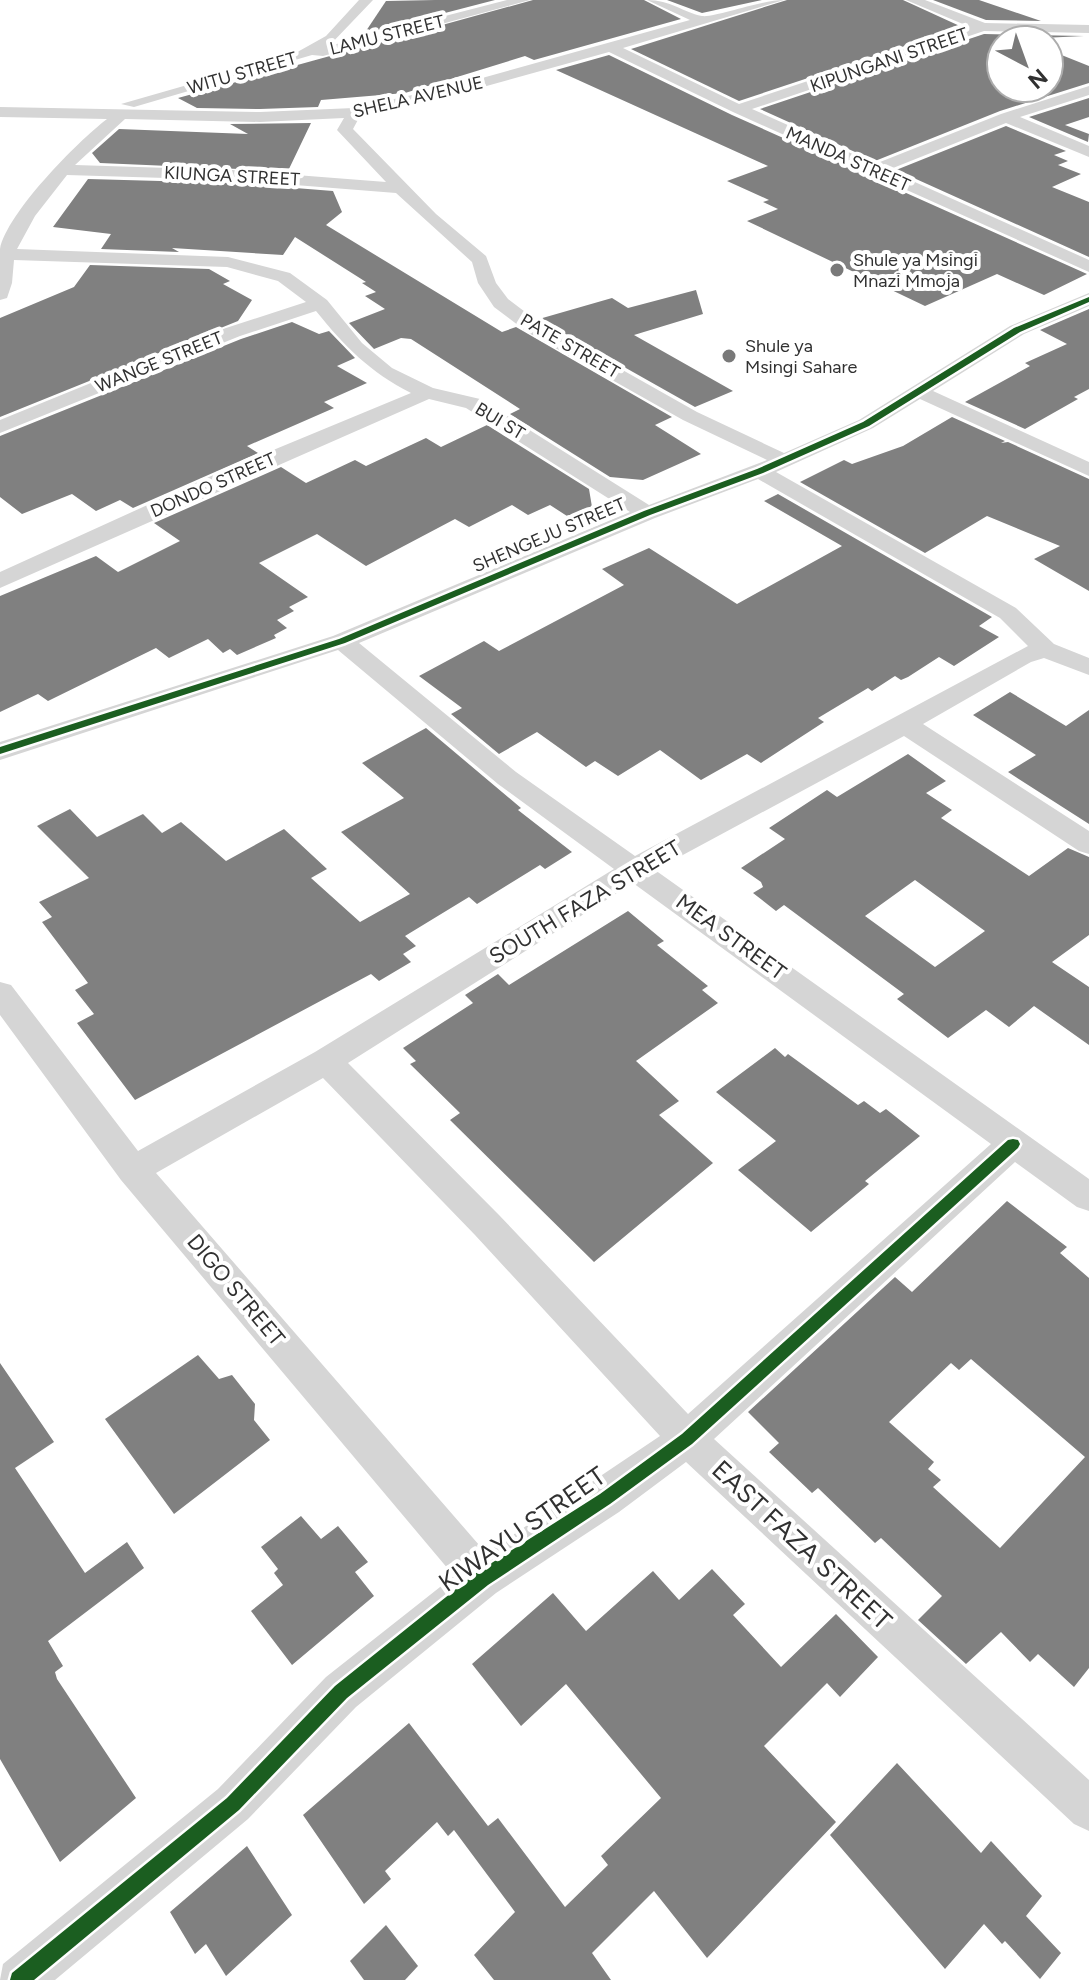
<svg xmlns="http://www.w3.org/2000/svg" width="1089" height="1980" viewBox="0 0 1089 1980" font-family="Figtree,sans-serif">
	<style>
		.building { fill: #808080; fill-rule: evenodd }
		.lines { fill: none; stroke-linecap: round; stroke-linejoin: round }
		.street { fill: #d5d5d5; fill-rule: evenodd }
		.cycleway-casing { stroke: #fff; stroke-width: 5 }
		.cycleway { fill: #1b5e20; fill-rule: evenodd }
		.poi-dot { fill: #797979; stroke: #fff; stroke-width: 3 }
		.labels { text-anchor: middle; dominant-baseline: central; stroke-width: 8; stroke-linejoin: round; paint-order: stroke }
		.far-street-label { font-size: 18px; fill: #313131; stroke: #fff }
		.far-poi-label { font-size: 18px; fill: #313131; stroke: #fff; text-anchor: start }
		.street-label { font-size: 22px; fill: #313131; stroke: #fff }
		.near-street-label { font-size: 26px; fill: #313131; stroke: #fff }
	</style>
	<rect width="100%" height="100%" fill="#fff"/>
	<g class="building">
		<path d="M435 0H495L364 34 386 1Z"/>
		<path d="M533 0H644L681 19 534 60 525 56 405 93 321 100 318 107 260 109 197 108 178 98Z"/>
		<path d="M667 0H762L702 13Z"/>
		<path d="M787 0H903L962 27 739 101 631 49Z"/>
		<path d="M933 0H979L1041 21 986 20Z"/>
		<path d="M984 34 1084 36 1001 40V88H1049V50L1089 66V83L1000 111 875 161 760 109Z"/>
		<path d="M609 55 732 115 1087 274 1044 295 997 274 925 306 747 221 778 209 763 202 769 200 727 181 768 166 556 70Z"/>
		<path d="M1089 98V117L1065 125 1089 134 1088 142 1029 117Z"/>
		<path d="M311 123 288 171 100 163 92 153 119 129 248 134 230 124Z"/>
		<path d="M1006 126 1066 151 1054 155 1068 161 1058 165 1081 174 1052 187 1089 202V257L896 170Z"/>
		<path d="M88 179 232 183 333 191 342 212 326 225 502 332 516 327 672 417 655 425 701 454 643 480 610 477 510 414 520 409 411 339 401 338 374 349 349 323 385 309 365 296 376 292 362 283 366 282 295 237 283 255 172 248 179 252 101 249 111 234 53 227Z"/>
		<path d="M90 265 209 269 230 281 223 284 252 300 238 321 0 417V318L74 287Z"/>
		<path d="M696 290 703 314 634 335 733 391 695 407 539 319 612 298 628 308Z"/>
		<path d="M1089 309V389L1074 397 1078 399 1025 429 965 402 1030 366 1025 363 1067 344 1040 330Z"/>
		<path d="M292 322 319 334 329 331 355 358 337 366 367 383 324 402 334 408 247 446 258 453 133 508 120 500 96 511 72 494 22 514 0 497V436L241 339Z"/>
		<path d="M952 417 1005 441 1001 443 1008 442 1089 479V591L1034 559 1060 546 987 516 925 553 800 482 844 460 852 464 903 446Z"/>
		<path d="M487 425 589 489 592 507 567 516 550 505 528 515 512 505 469 527 455 519 366 566 317 534 259 563 308 597 289 607 294 611 277 620 287 628 274 635 276 638 237 655 230 649 223 653 208 639 169 658 156 648 48 701 38 694 0 712V596L96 556 118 572 180 541 154 523 281 467 306 483 355 460 366 466 426 438 441 447Z"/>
		<path d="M778 494 992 617 979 626 999 637 954 666 939 657 908 677 901 680 895 676 872 691 868 688 818 718 824 722 761 763 747 754 701 780 660 750 618 776 595 761 586 767 537 732 499 754 451 714 462 708 419 676 484 641 499 651 624 585 602 569 649 548 737 604 842 546 764 501Z"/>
		<path d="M1010 692 1066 726 1089 710V824L1008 772 1036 755 973 715Z"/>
		<path d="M426 728 521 808 518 810 572 852 545 869 540 865 477 904 469 897 405 936 416 946 403 954 411 962 379 981 371 974 135 1100 77 1023 94 1014 75 990 88 983 42 922 52 917 39 902 89 878 37 826 70 809 97 837 143 814 162 833 181 822 226 861 284 829 327 869 311 878 360 922 410 894 341 832 404 798 362 763Z"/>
		<path d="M908 754 946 781 926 793 952 810 941 818 1029 876 1068 848 1089 857V935L1052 962 1089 987V1045L1034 1006 1009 1027 986 1010 948 1038 897 999 904 994 784 905 776 911 753 893 763 887 761 882 741 868 785 839 769 828 827 790 837 797ZM915 880 985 931 935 967 865 916Z"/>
		<path d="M628 911 664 941 657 945 708 986 702 990 718 1003 636 1061 679 1101 659 1115 713 1163 594 1262 450 1120 460 1113 410 1064 416 1061 403 1048 473 1003 465 995 498 974 509 985Z"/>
		<path d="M775 1048 785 1057 788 1054 858 1105 864 1101 880 1113 886 1109 920 1136 865 1181 869 1184 811 1232 738 1170 776 1141 716 1092Z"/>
		<path d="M1007 1201 1067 1247 1060 1253 1089 1278V1668L1074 1687 1038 1654 1030 1662 1001 1632 966 1664 918 1620 942 1596 881 1538 875 1543 818 1488 812 1493 769 1452 779 1443 748 1412 895 1277 912 1292ZM971 1359 1085 1457 1000 1548 933 1487 941 1480 928 1469 934 1462 889 1422 951 1363 959 1370Z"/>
		<path d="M198 1355 219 1379 232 1375 255 1404 254 1420 270 1440 174 1514 105 1419Z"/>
		<path d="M0 1363 54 1442 15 1468 85 1573 127 1542 144 1568 48 1641 63 1666 55 1672 57 1679 136 1798 60 1862 0 1759Z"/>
		<path d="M301 1516 321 1539 338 1526 368 1562 355 1572 374 1596 292 1665 251 1611 283 1585 274 1573 278 1569 261 1547Z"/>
		<path d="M712 1569 745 1604 733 1615 781 1667 836 1614 878 1657 840 1697 827 1683 764 1746 836 1822 707 1958 654 1891 592 1953 611 1980H494L474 1955 515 1912 454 1830 448 1836 437 1822 385 1871 391 1879 364 1904 303 1815 409 1723 488 1826 498 1818 565 1907 608 1865 601 1856 661 1798 566 1684 521 1726 472 1664 553 1593 586 1631 653 1571 679 1600Z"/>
		<path d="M897 1763 981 1853 991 1841 1042 1896 1026 1916 1061 1953 1040 1979 1005 1941 1002 1944 984 1924 945 1969 830 1835Z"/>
		<path d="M247 1846 292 1915 226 1976 206 1944 195 1954 170 1912Z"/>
		<path d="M386 1925 418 1966 405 1980H364L350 1961Z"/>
	</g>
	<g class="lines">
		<g class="street">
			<path d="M359 0H373L329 46 507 0H530L323 56 312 55 134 107 121 104 292 55 326 36Z"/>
			<path d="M647 0C671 0 682 12 702 16 715 18 760 0 784 0L623 48 739 104 970 27 906 0H925L985 23 1089 25V33L984 31 752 109 875 164 1001 114 1089 86V95L1020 117 1089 146V157L1006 123 888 170 1089 260V272L733 112 609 52 465 92 360 116 353 129 436 214 486 256 496 283 508 299 541 324 697 412 784 453 859 420 1010 326 1089 293V306L1024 334 933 391 1089 462V476L920 399 873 428 776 472 1016 608 1054 644 1089 658V675L1044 658 1031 662 923 724 1089 831V854L1079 851 904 736 655 870 1089 1179V1211L1077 1207 1015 1162 714 1439 1089 1780V1831L1074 1824 686 1462 619 1512 496 1593 356 1707 248 1819 55 1980H0L3 1964 218 1789 326 1677 454 1576 121 1180 0 1015V982L11 985 138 1151 315 1052 614 869 498 784 338 650 0 760V742L333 636 630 512 466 408 429 399 0 588V572L220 472 411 393C370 372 345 347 316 311L240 336 0 433V420L226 328 306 302 278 281 227 267 14 260 12 283 7 298 0 300C0 284 0 265 0 249 7 213 77 142 107 119L0 117V107L260 112 354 108 457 85 690 20ZM344 118 337 130 386 182 232 170 75 165 125 119 260 122ZM67 175 232 180 396 193 472 262 478 283 494 307 527 332 683 420 767 460 649 505 480 399 433 388 392 368 362 343 327 300 290 273 228 257 17 249 35 216ZM758 479 1000 618 1028 646 635 856 516 772 359 643 655 518ZM633 883 991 1144 688 1414 499 1215 348 1063ZM323 1078 475 1235 660 1436 486 1553 156 1173Z"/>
		</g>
		<g class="cycleway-casing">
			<g id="cycleway">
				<path d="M1089 297V302L1020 332 869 426 763 473 650 515 345 643 0 754V747L339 639 644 511 757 469 863 422 1014 328Z"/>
				<path d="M1013 1139 1018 1140 1020 1144 1018 1148 692 1444 610 1504 488 1585 347 1698 239 1810 34 1980H10L12 1973 227 1798 335 1686 476 1573 600 1494 682 1434 1008 1140Z"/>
			</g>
		</g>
		<use href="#cycleway" class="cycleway"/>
	</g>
	<g class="poi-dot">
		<circle cx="837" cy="270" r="8"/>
		<circle cx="729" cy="356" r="8"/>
	</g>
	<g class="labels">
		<g class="far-street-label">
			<text transform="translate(387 35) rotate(-14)">LAMU STREET</text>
			<text transform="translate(889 60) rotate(-19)">KIPUNGANI STREET</text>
			<text transform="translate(242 73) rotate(-16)">WITU STREET</text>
			<text transform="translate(418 97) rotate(-13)">SHELA AVENUE</text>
			<text transform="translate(848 159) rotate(24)">MANDA STREET</text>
			<text transform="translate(232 176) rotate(3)">KIUNGA STREET</text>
			<text transform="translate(570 346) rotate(30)">PATE STREET</text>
			<text transform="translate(159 362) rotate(-22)">WANGE STREET</text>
			<text transform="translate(500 421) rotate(31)">BUI ST</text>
			<text transform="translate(213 485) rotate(-24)">DONDO STREET</text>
			<text transform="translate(549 535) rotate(-23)">SHENGEJU STREET</text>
		</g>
		<g class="far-poi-label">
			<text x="853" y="260">Shule ya Msingi<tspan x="853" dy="21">Mnazi Mmoja</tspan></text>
			<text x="745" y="346">Shule ya<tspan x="745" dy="21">Msingi Sahare</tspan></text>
		</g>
		<g class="street-label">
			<text transform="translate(585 902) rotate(-31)">SOUTH FAZA STREET</text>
			<text transform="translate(731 937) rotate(36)">MEA STREET</text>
			<text transform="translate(236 1290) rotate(50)">DIGO STREET</text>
		</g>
		<g class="near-street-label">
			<text transform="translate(522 1529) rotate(-35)">KIWAYU STREET</text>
			<text transform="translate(802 1545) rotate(43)">EAST FAZA STREET</text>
		</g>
	</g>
	<g transform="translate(1025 64) rotate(139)"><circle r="38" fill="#ffffff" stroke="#adadad" stroke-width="2"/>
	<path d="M0-6L14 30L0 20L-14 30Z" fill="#797979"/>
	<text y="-12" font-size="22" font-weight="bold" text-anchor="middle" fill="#313131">N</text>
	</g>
</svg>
